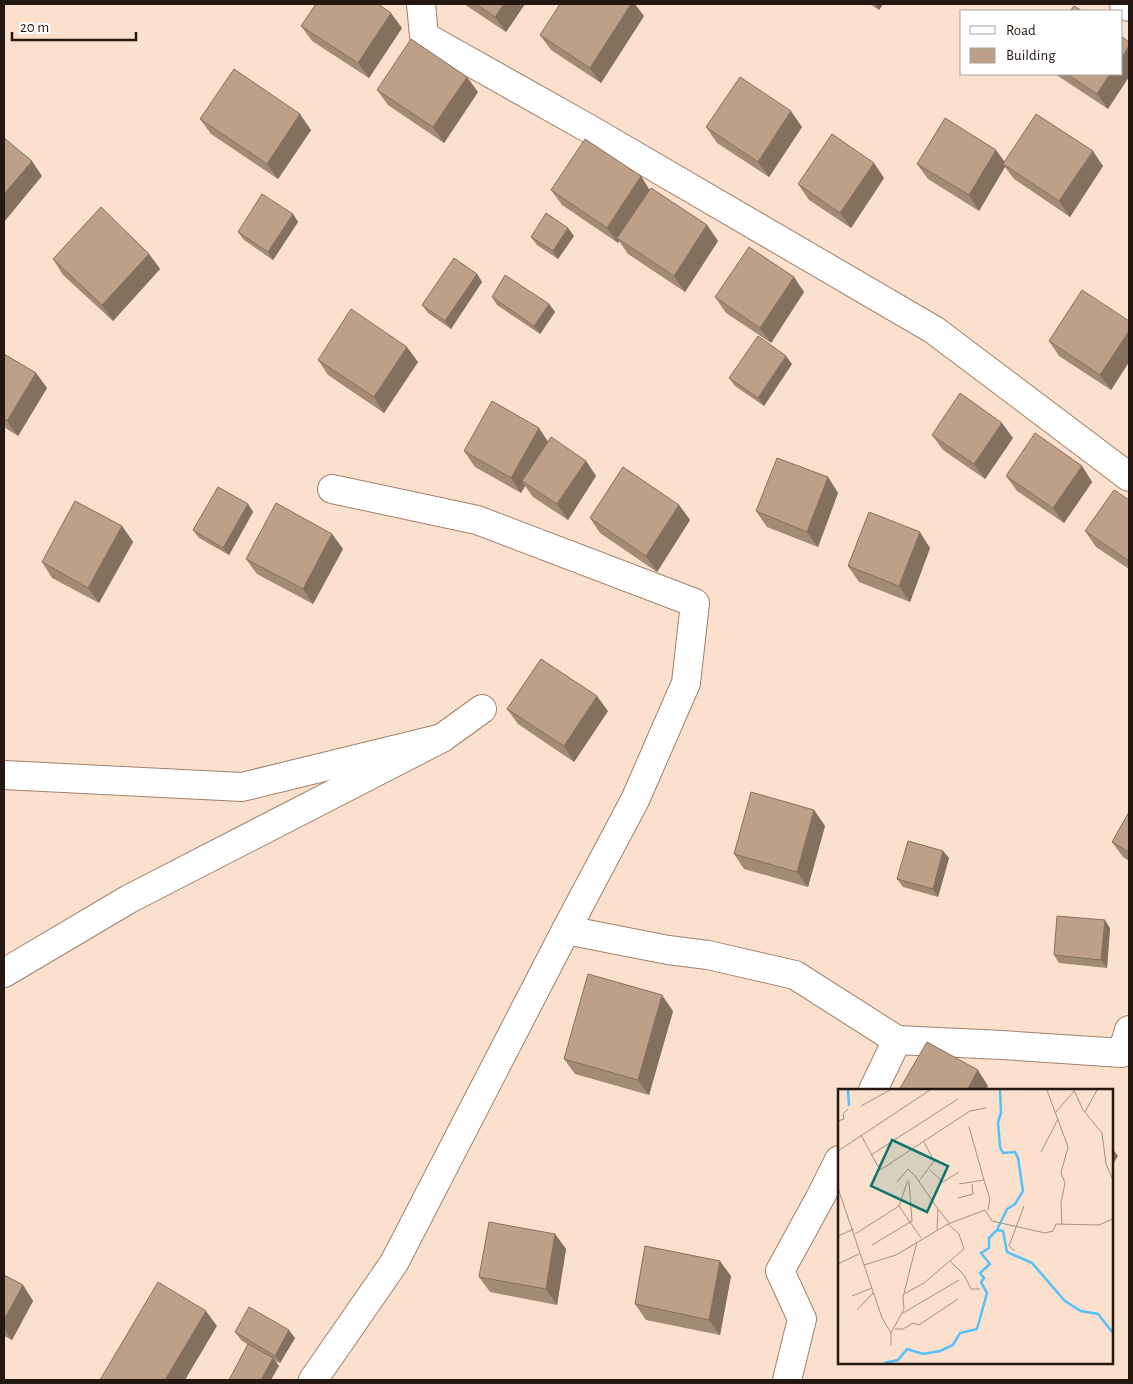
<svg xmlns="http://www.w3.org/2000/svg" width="1133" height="1384" viewBox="0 0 1133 1384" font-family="'Alegreya Sans',sans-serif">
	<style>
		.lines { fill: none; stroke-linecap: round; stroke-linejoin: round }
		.street-casing { stroke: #a0816c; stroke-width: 30 }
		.street { stroke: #fff; stroke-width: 28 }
		.wall { fill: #a38a74 }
		.shaded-wall { fill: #84705e }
		.building { fill: #bda087; stroke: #84705e }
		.inset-river { fill: none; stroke: #57c0fb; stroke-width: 2.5 }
		.inset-road { fill: none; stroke: #a59081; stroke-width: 1 }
		.view { fill: #0f766e; fill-opacity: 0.15; stroke: #0f766e; stroke-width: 2.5 }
		.inset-edge { fill: none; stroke: #241810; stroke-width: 2.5 }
	</style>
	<rect width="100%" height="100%" fill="#fbe0cd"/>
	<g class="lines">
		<g class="street-casing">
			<g id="street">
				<path d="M421 4 424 36 586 127 934 330 1129 477"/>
				<path d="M1124 4 1129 7"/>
				<path d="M4 775 242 787 442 738 482 709"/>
				<path d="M566 930 668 950 708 955 795 975 897 1040 1002 1045 1122 1053 1129 1030"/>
				<path d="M4 973 129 899 442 738"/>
				<path d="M873 1090 897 1040"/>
				<path d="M313 1380 394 1263 566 930 635 800 686 683 695 603 477 520 332 489"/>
				<path d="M787 1380 802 1319 780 1271 821 1196 839 1160"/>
			</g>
		</g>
		<use href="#street" class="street"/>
	</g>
	<g class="wall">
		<path d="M464 4H525L506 32Z"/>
		<path d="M870 4H883L879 10Z"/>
		<path d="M644 16 601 83 551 50 540 35Z"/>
		<path d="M301 26 402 28 369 78 312 41Z"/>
		<path d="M1055 74H1122L1108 109Z"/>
		<path d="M377 90 478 92 444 143 388 105Z"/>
		<path d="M200 119 311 130 278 179 211 134Z"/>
		<path d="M706 127H802L769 177 717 143Z"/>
		<path d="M1004 162 1103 166 1070 217 1014 179 1005 167 979 211 928 179 917 164Z"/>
		<path d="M884 178 851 228 809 200 798 184Z"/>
		<path d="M551 190H650L707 225 718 241 685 292 628 254 619 241 618 243 562 205Z"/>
		<path d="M293 214 298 222 273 260 244 240 238 232Z"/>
		<path d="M574 236 558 259 537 245 531 237Z"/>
		<path d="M149 254 160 269 113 321 63 275 53 259Z"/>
		<path d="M477 274 482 282 451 329 428 313 422 305Z"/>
		<path d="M804 292 771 343 726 313 715 297Z"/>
		<path d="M492 297 549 304 555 312 540 334 497 305Z"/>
		<path d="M1129 321V362L1111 390 1059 356 1049 341Z"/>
		<path d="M4 354 36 373 47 388 18 436 4 427Z"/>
		<path d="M318 360 418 362 384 413 328 375Z"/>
		<path d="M792 364 764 406 735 386 729 378Z"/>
		<path d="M932 435 1013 438 985 479 943 450Z"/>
		<path d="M548 442 586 461 596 476 568 520 533 497 525 486 521 493 475 467 464 451Z"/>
		<path d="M1082 466 1092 482 1064 523 1017 491 1006 476Z"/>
		<path d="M828 477 838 493 818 547 767 527 756 511Z"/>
		<path d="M1129 500V569L1096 547 1085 531Z"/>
		<path d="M248 504 253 512 229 555 199 538 193 530Z"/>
		<path d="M679 505 690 520 657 572 600 533 590 518Z"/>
		<path d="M122 526 133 542 99 603 52 578 42 562Z"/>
		<path d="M332 534 343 549 313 604 257 574 246 559Z"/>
		<path d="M930 548 910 602 859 582 848 566Z"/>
		<path d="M507 709 608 711 574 762 518 724Z"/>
		<path d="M814 810 825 826 808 887 744 869 734 854Z"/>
		<path d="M1129 812V861L1123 857 1112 842Z"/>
		<path d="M943 851 949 858 938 897 903 887 897 879Z"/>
		<path d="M1110 928 1107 968 1059 963 1054 955Z"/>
		<path d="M673 1011 649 1095 575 1074 564 1059Z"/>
		<path d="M555 1234 566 1249 557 1305 490 1292 479 1277Z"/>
		<path d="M4 1275 23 1285 33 1301 12 1340 4 1336Z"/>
		<path d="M731 1276 720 1335 646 1320 635 1304Z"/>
		<path d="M235 1332 295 1338 280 1363 276 1361 279 1366 241 1340Z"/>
	</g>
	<g class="shaded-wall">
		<path d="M504 4H525L506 32 495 17Z"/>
		<path d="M631 4H635L644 16 601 83 590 68Z"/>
		<path d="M875 4H883L879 10Z"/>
		<path d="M391 13 402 28 369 78 358 63Z"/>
		<path d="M1129 46V77L1108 109 1097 94 1110 74H1122V57Z"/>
		<path d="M467 77 478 92 444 143 433 127Z"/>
		<path d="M791 111 802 127 769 177 758 162Z"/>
		<path d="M300 114 311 130 278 179 267 164Z"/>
		<path d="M996 150 1007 165 1003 164 1005 167 979 211 969 195Z"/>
		<path d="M1093 151 1103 166 1070 217 1059 201Z"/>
		<path d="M32 161 42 176 4 222V194Z"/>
		<path d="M874 163 884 178 851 228 840 213Z"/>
		<path d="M641 176 651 192 617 238 619 241 618 243 607 228Z"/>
		<path d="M293 214 298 222 273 260 268 252Z"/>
		<path d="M707 225 718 241 685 292 674 276Z"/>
		<path d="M568 228 574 236 558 259 553 251Z"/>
		<path d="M149 254 160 269 113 321 102 305Z"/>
		<path d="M477 274 482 282 451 329 445 321Z"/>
		<path d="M794 277 804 292 771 343 760 328Z"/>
		<path d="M549 304 555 312 540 334 534 326Z"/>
		<path d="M1129 331V362L1111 390 1100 375Z"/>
		<path d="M407 347 418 362 384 413 374 397Z"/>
		<path d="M786 356 792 364 764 406 758 398Z"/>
		<path d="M36 373 47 388 18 436 7 421Z"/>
		<path d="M1002 423 1013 438 985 479 974 464Z"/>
		<path d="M539 428 549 443 522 481 525 486 521 493 511 478Z"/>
		<path d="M586 461 596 476 568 520 557 504Z"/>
		<path d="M1082 466 1092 482 1064 523 1053 508Z"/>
		<path d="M828 477 838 493 818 547 807 532Z"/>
		<path d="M248 504 253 512 229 555 223 548Z"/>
		<path d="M679 505 690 520 657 572 646 556Z"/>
		<path d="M122 526 133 542 99 603 88 588Z"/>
		<path d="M920 532 930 548 910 602 899 586Z"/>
		<path d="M332 534 343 549 313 604 303 589Z"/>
		<path d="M597 696 608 711 574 762 564 746Z"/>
		<path d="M814 810 825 826 808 887 797 872Z"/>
		<path d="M943 851 949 858 938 897 933 889Z"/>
		<path d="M1105 920 1110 928 1107 968 1101 960Z"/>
		<path d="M662 995 673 1011 649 1095 638 1080Z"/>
		<path d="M978 1070 988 1086 986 1090H967Z"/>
		<path d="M1112 1148 1118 1156 1112 1166Z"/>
		<path d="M555 1234 566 1249 557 1305 546 1289Z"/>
		<path d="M720 1261 731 1276 720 1335 709 1320Z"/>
		<path d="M23 1285 33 1301 12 1340 4 1329V1320Z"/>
		<path d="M206 1311 217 1326 185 1380H165Z"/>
		<path d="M289 1330 295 1338 280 1363 275 1356Z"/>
		<path d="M273 1358 279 1366 271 1380H261Z"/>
	</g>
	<g class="building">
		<path d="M316 4H378L391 13 358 63 301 26Z"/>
		<path d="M476 4H504L495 17Z"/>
		<path d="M560 4H631L590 68 540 35Z"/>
		<path d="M1074 6 1082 11H1070Z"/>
		<path d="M1122 37 1129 42V46L1122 57Z"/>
		<path d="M411 39 467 77 433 127 377 90Z"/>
		<path d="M234 69 300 114 267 164 200 119Z"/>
		<path d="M1067 74H1110L1097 94Z"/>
		<path d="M740 77 791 111 758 162 706 127Z"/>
		<path d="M1036 114 1093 151 1059 201 1003 164Z"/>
		<path d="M945 118 996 150 969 195 917 164Z"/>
		<path d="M832 134 874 163 840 213 798 184Z"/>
		<path d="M4 138 32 161 4 194Z"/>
		<path d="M585 139 641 176 607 228 551 190Z"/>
		<path d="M651 188 707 225 674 276 617 238Z"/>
		<path d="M262 194 293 214 268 252 238 232Z"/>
		<path d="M101 207 149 254 102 305 53 259Z"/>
		<path d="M546 213 568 228 553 251 531 237Z"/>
		<path d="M749 247 794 277 760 328 715 297Z"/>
		<path d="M454 258 477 274 445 321 422 305Z"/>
		<path d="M505 275 549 304 534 326 492 297Z"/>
		<path d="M1082 290 1129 321V331L1100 375 1049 341Z"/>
		<path d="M351 309 407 347 374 397 318 360Z"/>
		<path d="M758 336 786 356 758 398 729 378Z"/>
		<path d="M4 354 36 373 7 421 4 418Z"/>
		<path d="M960 393 1002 423 974 464 932 435Z"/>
		<path d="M492 401 539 428 511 478 464 451Z"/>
		<path d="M1035 433 1082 466 1053 508 1006 476Z"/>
		<path d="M551 437 586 461 557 504 522 481Z"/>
		<path d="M777 458 828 477 807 532 756 511Z"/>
		<path d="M623 467 679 505 646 556 590 518Z"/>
		<path d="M218 487 248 504 223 548 193 530Z"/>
		<path d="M1114 490 1129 500V561L1085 531Z"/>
		<path d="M75 501 122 526 88 588 42 562Z"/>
		<path d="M276 503 332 534 303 589 246 559Z"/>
		<path d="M869 512 920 532 899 586 848 566Z"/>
		<path d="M541 659 597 696 564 746 507 709Z"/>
		<path d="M751 792 814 810 797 872 734 854Z"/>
		<path d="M1129 812V852L1112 842Z"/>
		<path d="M908 841 943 851 933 889 897 879Z"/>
		<path d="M1057 916 1105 920 1101 960 1054 955Z"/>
		<path d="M588 974 662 995 638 1080 564 1059Z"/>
		<path d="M927 1042 978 1070 967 1090H899Z"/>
		<path d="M489 1222 555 1234 546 1289 479 1277Z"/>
		<path d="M645 1246 720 1261 709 1320 635 1304Z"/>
		<path d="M4 1275 23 1285 4 1320Z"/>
		<path d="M158 1282 206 1311 165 1380H100Z"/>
		<path d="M249 1307 289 1330 275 1356 235 1332Z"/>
		<path d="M248 1344 273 1358 261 1380H229Z"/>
	</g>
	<g transform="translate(838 1089)">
		<rect width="275" height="275" fill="#fbe0cd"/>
		<path class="inset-river" d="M10 1 11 17M162 1 163 24 160 33 162 58 165 64 177 63 180 69 185 102 177 115 169 120 159 141 165 142 169 163 194 174 227 212 243 222 260 225 275 244M46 274 60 271 69 260 85 265 102 262 115 256 122 244 139 240 149 204 143 193 146 189 142 184 152 175 143 164 151 159V149L159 141"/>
		<path class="inset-road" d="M209 1 230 58 223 84 227 94 223 114 224 136M236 1 245 21 264 44 268 75 275 91M23 17 52 1M218 23 237 1M247 23 259 1M0 32 6 30 5 25 10 20M23 46 42 81 132 22 148 19M0 62 92 1M203 63 220 30M33 66 120 10M92 81 105 93 121 83M146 91 152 110 150 121M81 92 96 72 86 53M59 93 70 80 77 87 100 120 99 141M121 95 146 91 131 38M0 99 44 229 53 244M120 109 135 105 134 95M61 117 83 149M100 120 111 134M110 135 147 121 154 132 207 144 215 142 218 135 261 136 275 130M17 145 61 117 70 91M0 147 16 140M34 156 74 132 71 93M177 162 171 157 186 117M112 172 126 186 133 200H142M0 175 21 165M26 176 58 166 110 135 121 145 126 160 86 194 66 205M14 207 34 199M19 221 35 204M65 224 121 191M57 240H65L75 234 81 236 120 210M53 256V244L66 220 65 208 79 153"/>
		<path class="view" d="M54 51 110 77 89 123 33 97Z"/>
		<rect width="275" height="275" class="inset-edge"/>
	</g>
	<rect width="1133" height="1384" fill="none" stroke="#241810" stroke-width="10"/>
	<rect x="960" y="10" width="162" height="65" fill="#ffffff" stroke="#a7a39f"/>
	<rect x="970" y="26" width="25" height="8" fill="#ffffff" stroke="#a7a39f"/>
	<text x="1006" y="35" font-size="15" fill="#241810">Road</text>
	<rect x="970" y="48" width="25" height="15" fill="#bda087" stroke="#a7a39f"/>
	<text x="1006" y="60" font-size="15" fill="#241810">Building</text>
	<path d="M12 32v8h124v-8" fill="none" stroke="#241810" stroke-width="2.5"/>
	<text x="20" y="32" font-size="15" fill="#241810" stroke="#ffffff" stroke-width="4" paint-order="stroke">20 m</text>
</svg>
